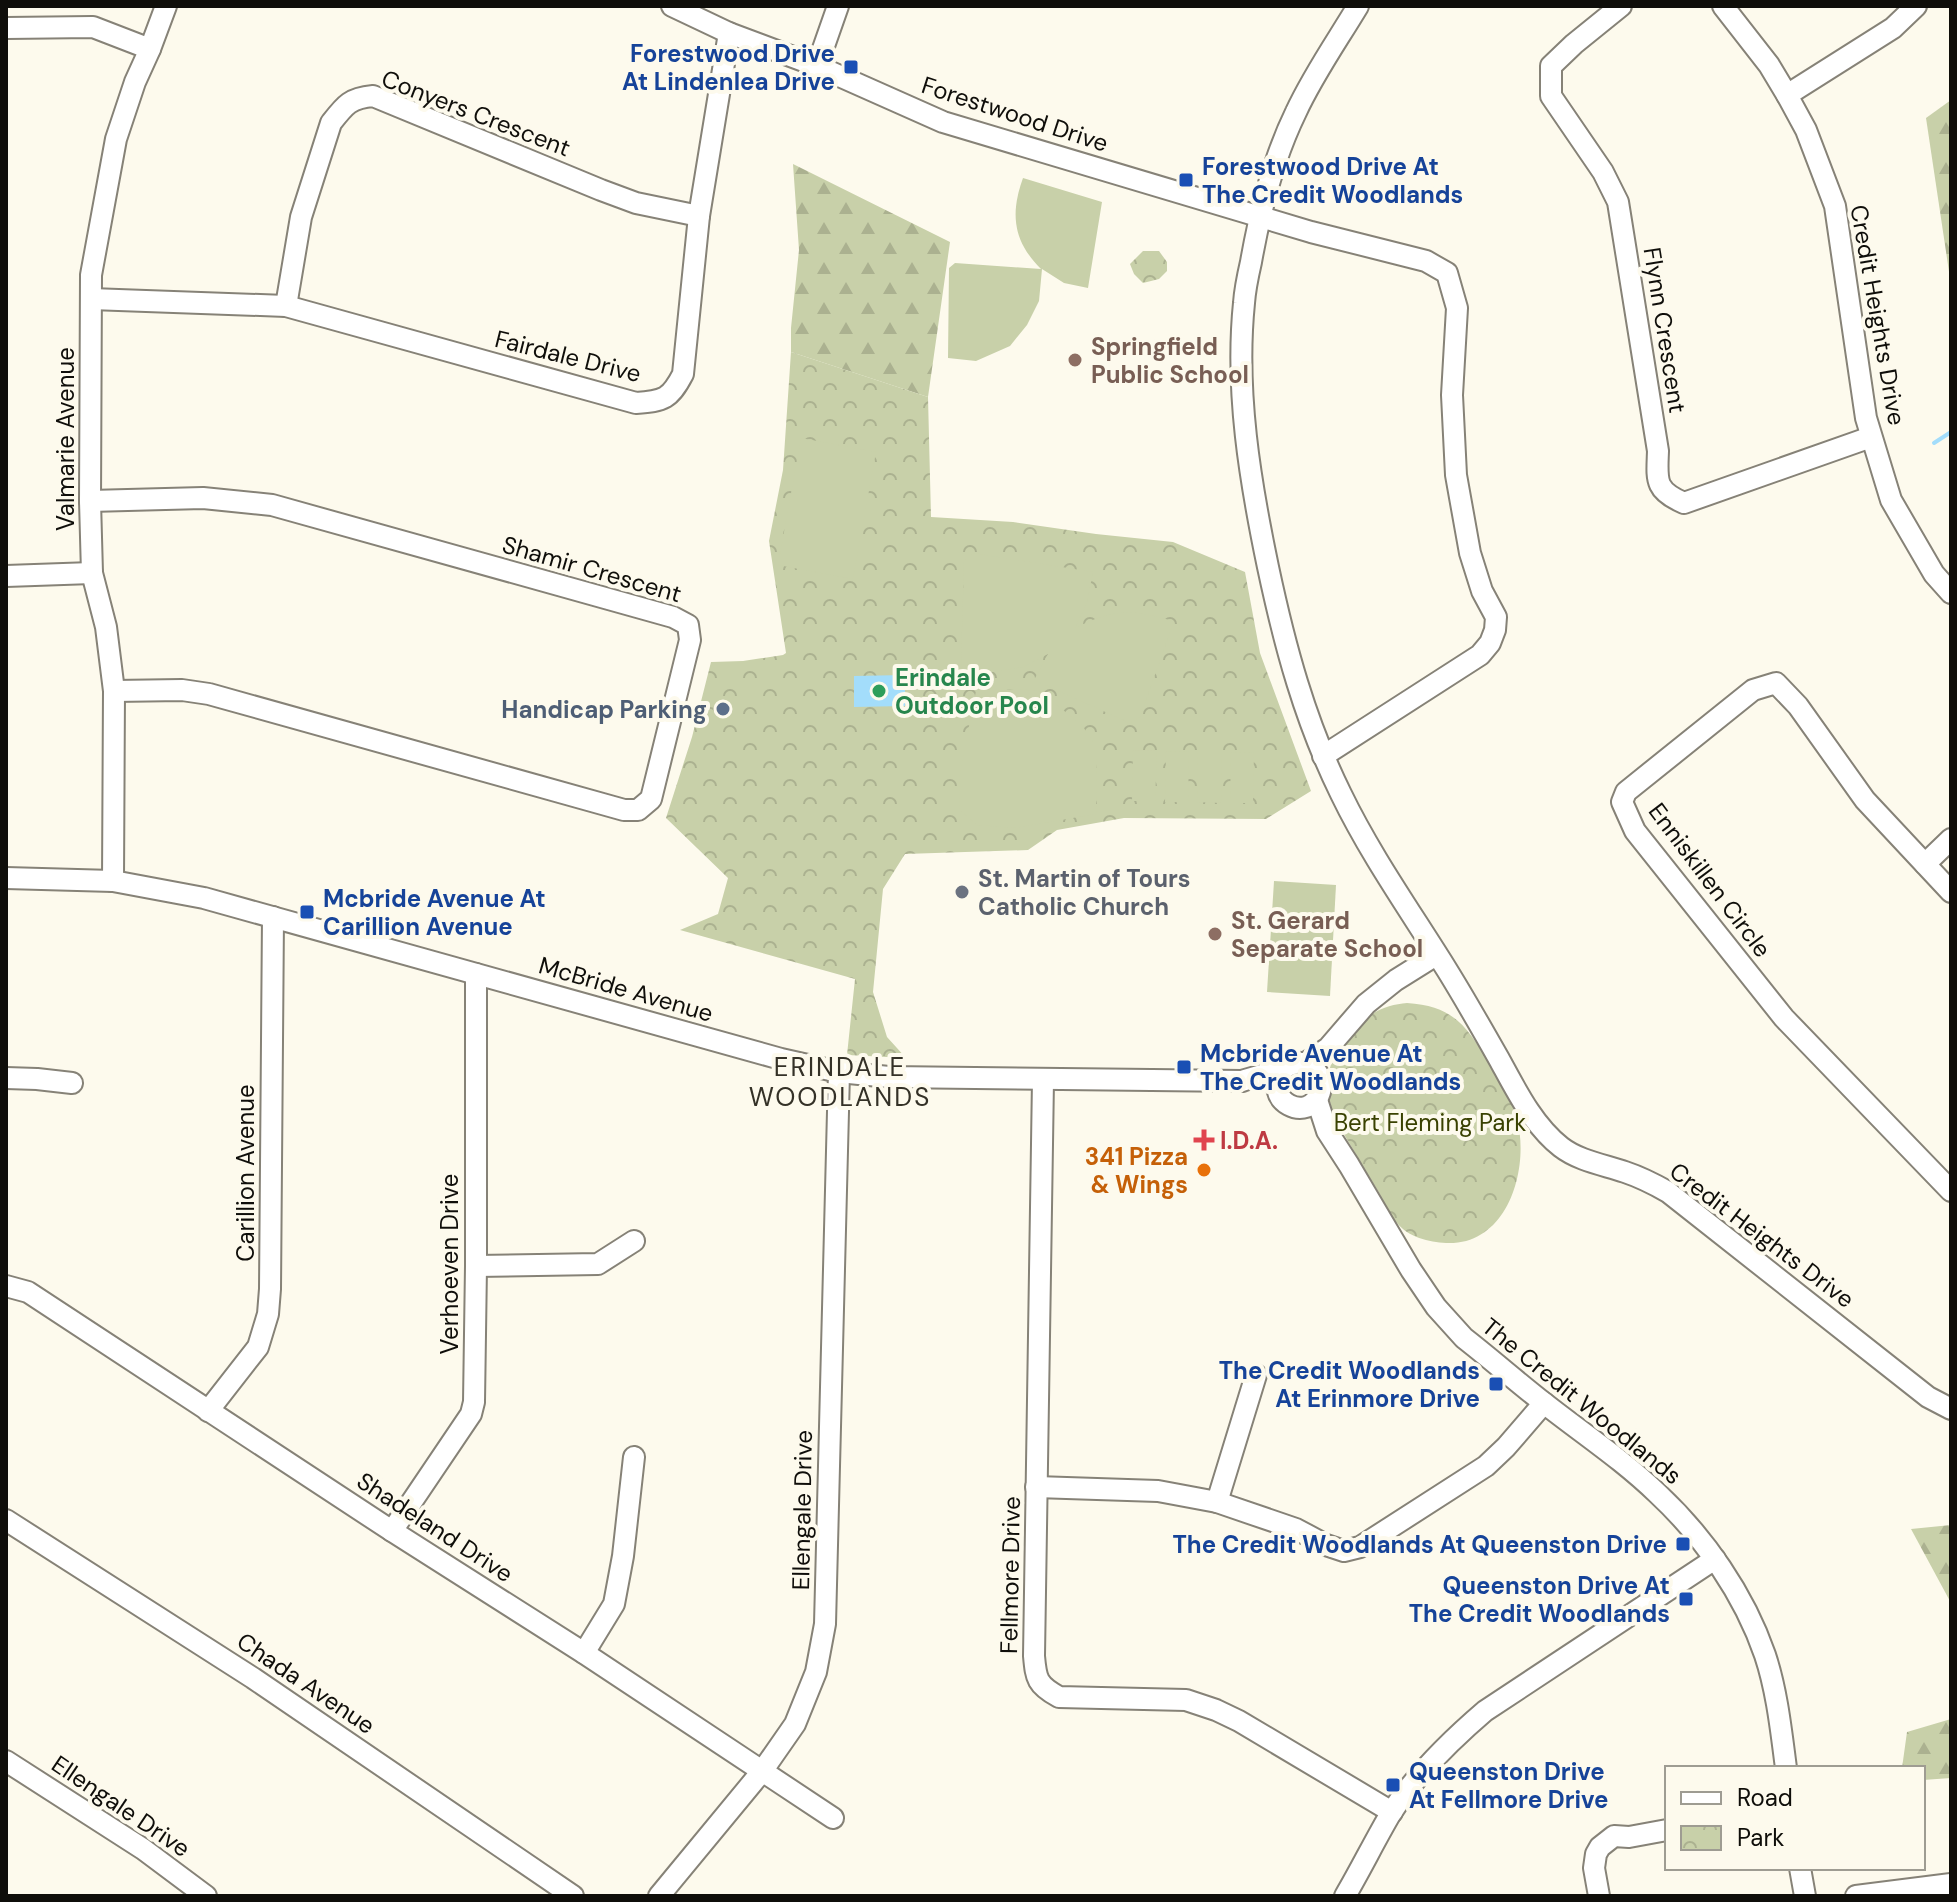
<svg xmlns="http://www.w3.org/2000/svg" width="1957" height="1902" viewBox="0 0 1957 1902" font-family="'DM Sans',sans-serif">
	<style>
		.forest { fill: url(#forest-firs) }
		.park { fill: url(#park-crowns) }
		.pitch { fill: #c8d0a9 }
		.water { fill: #a3ddfb }
		.lines { fill: none; stroke-linecap: round; stroke-linejoin: round }
		.stream { stroke: #a3ddfb; stroke-width: 4 }
		.minor-casing { stroke: #868277; stroke-width: 24 }
		.minor { stroke: #fff; stroke-width: 20 }
		.transit-dot { fill: #1a4fb4; stroke: #fdfaed; stroke-width: 3 }
		.education-dot { fill: #8d6e63; stroke: #fdfaed; stroke-width: 3 }
		.leisure-dot { fill: #2e9e5b; stroke: #fdfaed; stroke-width: 3 }
		.service-dot { fill: #5c6f8a; stroke: #fdfaed; stroke-width: 3 }
		.worship-dot { fill: #6b7280; stroke: #fdfaed; stroke-width: 3 }
		.health-dot { fill: #e0444e; stroke: #fdfaed; stroke-width: 3 }
		.food-dot { fill: #e8710a; stroke: #fdfaed; stroke-width: 3 }
		.labels { text-anchor: middle; dominant-baseline: central; stroke-width: 8; stroke-linejoin: round; paint-order: stroke }
		.transit-label { font-size: 24px; font-weight: bold; fill: #164399; stroke: #fdfaed; text-anchor: end }
		.street-label { font-size: 24px; fill: #0f0e0a; stroke: #fdfaed }
		.education-label { font-size: 24px; font-weight: bold; fill: #785e54; stroke: #fdfaed; text-anchor: start }
		.leisure-label { font-size: 24px; font-weight: bold; fill: #27864d; stroke: #fdfaed; text-anchor: start }
		.service-label { font-size: 24px; font-weight: bold; fill: #4e5e75; stroke: #fdfaed; text-anchor: end }
		.worship-label { font-size: 24px; font-weight: bold; fill: #5b616d; stroke: #fdfaed; text-anchor: start }
		.park-label { font-size: 24px; fill: #3a4202; stroke: #fdfaed }
		.health-label { font-size: 24px; font-weight: bold; fill: #be3a42; stroke: #fdfaed; text-anchor: start }
		.food-label { font-size: 24px; font-weight: bold; fill: #c56008; stroke: #fdfaed; text-anchor: end }
		.neighbourhood-label { font-size: 26px; letter-spacing: 2px; fill: #343127; stroke: #fdfaed }
	</style>
	<defs>
		<pattern id="forest-firs" width="22" height="20" patternUnits="userSpaceOnUse" patternTransform="scale(2)"><rect width="22" height="20" fill="#c8d0a9"/><path d="M5 1l3.5 6h-7zM16 11l3.5 6h-7z" fill="#abb190"/></pattern>
		<pattern id="park-crowns" width="20" height="18" patternUnits="userSpaceOnUse" patternTransform="scale(2)"><rect width="20" height="18" fill="#c8d0a9"/><path d="M2 6a3 3 0 1 1 6 0M12 15a3 3 0 1 1 6 0" fill="none" stroke="#abb190"/></pattern>
	</defs>
	<rect width="100%" height="100%" fill="#fdfaed"/>
	<g class="forest">
		<path d="M1951 100V285L1926 118Z"/>
		<path d="M793 164 950 242 928 397 791 352V328L799 250Z"/>
		<path d="M1951 1525V1603L1911 1529Z"/>
		<path d="M1951 1719V1778L1923 1780V1768H1902L1907 1732Z"/>
	</g>
	<g class="park">
		<path d="M1143 251H1159L1167 262V271L1159 279 1143 283 1134 274 1130 264Z"/>
		<path d="M791 352 928 397 931 517 1013 522 1096 534 1173 542 1245 572 1260 653 1311 791 1266 819 1124 818 1057 830 1028 850 905 854 883 889 873 992 887 1037 906 1058 847 1055 855 979 680 930 718 914 728 878 666 818 692 737 711 662 743 661 783 655 786 653 769 541 783 470Z"/>
		<path d="M1407 1003C1455 1006 1468 1028 1490 1065 1500 1083 1513 1100 1517 1119 1530 1168 1508 1246 1446 1243 1429 1242 1408 1237 1397 1223 1389 1214 1384 1201 1378 1191 1363 1167 1349 1142 1334 1118 1329 1101 1326 1086 1330 1068 1333 1055 1360 1021 1372 1014 1383 1007 1395 1004 1407 1003Z"/>
	</g>
	<g class="pitch">
		<path d="M1023 178 1102 202 1088 288 1064 283 1042 269 1039 301 1027 325 1010 346 976 361 948 358 949 268 955 263 1041 269C1013 241 1010 214 1023 178Z"/>
		<path d="M801 438 876 452 853 579 778 565Z"/>
		<path d="M973 553 1093 572 1087 603 1075 628C1115 608 1131 609 1174 621L1140 717 1130 723 1034 680 1048 654 1023 667 992 672 961 667 964 561Z"/>
		<path d="M1016 689 1039 691 1082 725 1093 742 1097 754 1096 814 1015 828 977 825 960 810 959 776 976 691Z"/>
		<path d="M1133 750 1157 751 1155 801H1132Z"/>
		<path d="M1166 751 1189 752 1188 802H1165Z"/>
		<path d="M1198 752H1222L1221 803 1197 802Z"/>
		<path d="M1231 752 1254 753 1253 803H1230Z"/>
		<path d="M1274 881 1336 885 1330 996 1267 992Z"/>
	</g>
	<path class="water" d="M905 675V706L854 707V676Z"/>
	<g class="lines">
		<path class="stream" d="M1934 443 1951 432"/>
		<g class="minor-casing">
			<g id="minor">
				<path d="M672 6 729 33 817 66 943 122 1311 232 1426 261 1447 273 1457 308 1452 395 1456 475 1470 553 1482 591 1496 617 1495 630 1490 643 1480 655 1323 756"/>
				<path d="M1358 6C1337 41 1313 75 1296 112 1273 159 1260 211 1251 262 1248 275 1245 289 1244 303 1235 391 1250 481 1268 567 1285 647 1305 721 1341 794 1371 856 1411 912 1447 970 1465 999 1482 1029 1499 1059 1516 1090 1533 1125 1561 1147 1579 1161 1605 1165 1625 1172 1640 1177 1654 1184 1668 1192L1928 1397 1951 1409"/>
				<path d="M1621 6 1574 44 1551 66V96L1603 172 1618 202 1658 451C1657 480 1654 490 1684 503L1871 437"/>
				<path d="M1723 6 1769 65 1787 95 1806 130 1835 206 1866 418 1891 500 1934 574 1951 593"/>
				<path d="M6 28 93 27 150 49"/>
				<path d="M817 66 838 6"/>
				<path d="M1787 95 1893 28 1916 6"/>
				<path d="M91 299 286 306 636 403C664 401 670 399 683 374L699 216 729 33"/>
				<path d="M286 306 301 217 331 123C345 105 350 98 373 96L601 190 636 203 699 216"/>
				<path d="M90 501 203 498 272 505 673 617 688 625 690 640 651 799 638 810H624L209 694 182 690 114 691"/>
				<path d="M6 576 92 573"/>
				<path d="M1925 864 1951 839"/>
				<path d="M6 878 113 881 204 898 781 1059 839 1072 889 1077 1242 1081C1254 1077 1267 1074 1279 1070 1285 1068 1290 1064 1296 1063 1305 1062 1314 1067 1318 1074 1321 1079 1322 1086 1320 1092 1310 1125 1259 1101 1284 1069"/>
				<path d="M113 881 114 691 106 627 92 573 90 501 91 275 116 139 135 82 150 49 166 6"/>
				<path d="M1951 892 1865 800 1798 706 1776 683 1753 690 1626 792 1622 802 1635 831 1784 1018 1951 1191"/>
				<path d="M1304 1064 1328 1048 1366 1004 1396 980 1436 955"/>
				<path d="M6 1078 37 1079 72 1083"/>
				<path d="M1043 1080 1034 1656C1036 1679 1037 1685 1059 1697L1186 1700 1216 1710 1239 1721 1392 1812"/>
				<path d="M1317 1100 1327 1131 1349 1165 1411 1270 1436 1307 1464 1338C1491 1359 1517 1382 1544 1403 1582 1433 1623 1460 1658 1494 1704 1537 1744 1594 1765 1655 1777 1691 1781 1730 1786 1768"/>
				<path d="M476 1266 598 1264 634 1241"/>
				<path d="M6 1286 28 1292 392 1531 584 1653 833 1818"/>
				<path d="M208 1411 258 1347 268 1314 270 1289 273 917"/>
				<path d="M1036 1487 1158 1491 1217 1502 1296 1529 1326 1545 1344 1551 1360 1547 1486 1466 1506 1447 1544 1403"/>
				<path d="M1217 1502 1256 1375"/>
				<path d="M6 1520 253 1678 573 1896"/>
				<path d="M392 1531 471 1414 474 1402 476 1266V974"/>
				<path d="M584 1653 614 1604 623 1556 634 1457"/>
				<path d="M6 1761 143 1849 206 1896"/>
				<path d="M1800 1868 1805 1896"/>
				<path d="M659 1896 763 1770 795 1724 816 1672 825 1624 839 1072"/>
				<path d="M1345 1896C1361 1869 1375 1840 1391 1813 1416 1774 1450 1741 1485 1711L1715 1559"/>
				<path d="M1599 1896 1594 1868 1596 1854 1600 1847 1614 1836 1629 1837 1667 1830"/>
				<path d="M1856 1896 1951 1884"/>
			</g>
		</g>
		<use href="#minor" class="minor"/>
	</g>
	<g class="transit-dot">
		<rect x="843" y="59" width="16" height="16" rx="4"/>
		<rect x="1178" y="172" width="16" height="16" rx="4"/>
		<rect x="299" y="904" width="16" height="16" rx="4"/>
		<rect x="1176" y="1059" width="16" height="16" rx="4"/>
		<rect x="1488" y="1376" width="16" height="16" rx="4"/>
		<rect x="1675" y="1536" width="16" height="16" rx="4"/>
		<rect x="1678" y="1591" width="16" height="16" rx="4"/>
		<rect x="1385" y="1777" width="16" height="16" rx="4"/>
	</g>
	<g class="education-dot">
		<circle cx="1075" cy="360" r="8"/>
		<circle cx="1215" cy="934" r="8"/>
	</g>
	<circle class="leisure-dot" cx="879" cy="691" r="8"/>
	<circle class="service-dot" cx="723" cy="709" r="8"/>
	<circle class="worship-dot" cx="962" cy="892" r="8"/>
	<path class="health-dot" d="M1200 1128h8v8h8v8h-8v8h-8v-8h-8v-8h8z"/>
	<circle class="food-dot" cx="1204" cy="1170" r="8"/>
	<g class="labels">
		<g class="transit-label">
			<text x="835" y="53">Forestwood Drive<tspan x="835" dy="28">At Lindenlea Drive</tspan></text>
			<text x="1202" y="166" text-anchor="start">Forestwood Drive At<tspan x="1202" dy="28">The Credit Woodlands</tspan></text>
			<text x="323" y="898" text-anchor="start">Mcbride Avenue At<tspan x="323" dy="28">Carillion Avenue</tspan></text>
			<text x="1200" y="1053" text-anchor="start">Mcbride Avenue At<tspan x="1200" dy="28">The Credit Woodlands</tspan></text>
			<text x="1480" y="1370">The Credit Woodlands<tspan x="1480" dy="28">At Erinmore Drive</tspan></text>
			<text x="1667" y="1544">The Credit Woodlands At Queenston Drive</text>
			<text x="1670" y="1585">Queenston Drive At<tspan x="1670" dy="28">The Credit Woodlands</tspan></text>
			<text x="1409" y="1771" text-anchor="start">Queenston Drive<tspan x="1409" dy="28">At Fellmore Drive</tspan></text>
		</g>
		<g class="street-label">
			<text transform="translate(476 113) rotate(21)">Conyers Crescent</text>
			<text transform="translate(1015 114) rotate(18)">Forestwood Drive</text>
			<text transform="translate(1878 315) rotate(80)">Credit Heights Drive</text>
			<text transform="translate(1665 330) rotate(81)">Flynn Crescent</text>
			<text transform="translate(568 356) rotate(14)">Fairdale Drive</text>
			<text transform="translate(65 439) rotate(-90)">Valmarie Avenue</text>
			<text transform="translate(592 569) rotate(16)">Shamir Crescent</text>
			<text transform="translate(1710 880) rotate(53)">Enniskillen Circle</text>
			<text transform="translate(626 989) rotate(16)">McBride Avenue</text>
			<text transform="translate(245 1173) rotate(-90)">Carillion Avenue</text>
			<text transform="translate(1762 1235) rotate(37)">Credit Heights Drive</text>
			<text transform="translate(449 1264) rotate(-90)">Verhoeven Drive</text>
			<text transform="translate(1582 1401) rotate(39)">The Credit Woodlands</text>
			<text transform="translate(802 1510) rotate(-89)">Ellengale Drive</text>
			<text transform="translate(435 1527) rotate(33)">Shadeland Drive</text>
			<text transform="translate(1010 1575) rotate(-89)">Fellmore Drive</text>
			<text transform="translate(306 1683) rotate(34)">Chada Avenue</text>
			<text transform="translate(121 1806) rotate(34)">Ellengale Drive</text>
		</g>
		<g class="education-label">
			<text x="1091" y="346">Springfield<tspan x="1091" dy="28">Public School</tspan></text>
			<text x="1231" y="920">St. Gerard<tspan x="1231" dy="28">Separate School</tspan></text>
		</g>
		<g class="leisure-label">
			<text x="895" y="677">Erindale<tspan x="895" dy="28">Outdoor Pool</tspan></text>
		</g>
		<g class="service-label">
			<text x="707" y="709">Handicap Parking</text>
		</g>
		<g class="worship-label">
			<text x="978" y="878">St. Martin of Tours<tspan x="978" dy="28">Catholic Church</tspan></text>
		</g>
		<g class="park-label">
			<text x="1430" y="1122">Bert Fleming Park</text>
		</g>
		<g class="health-label">
			<text x="1220" y="1140">I.D.A.</text>
		</g>
		<g class="food-label">
			<text x="1188" y="1156">341 Pizza<tspan x="1188" dy="28">&amp; Wings</tspan></text>
		</g>
		<g class="neighbourhood-label">
			<text x="840" y="1067">ERINDALE<tspan x="840" dy="30">WOODLANDS</tspan></text>
		</g>
	</g>
	<rect width="1957" height="1902" fill="none" stroke="#0f0e0a" stroke-width="16"/>
	<rect x="1665" y="1766" width="260" height="104" fill="#fdfaed" stroke="#9e9c92" stroke-width="2"/>
	<rect x="1681" y="1792" width="40" height="12" fill="#ffffff" stroke="#9e9c92" stroke-width="2"/>
	<text x="1737" y="1806" font-size="24" fill="#0f0e0a">Road</text>
	<rect x="1681" y="1826" width="40" height="24" fill="url(#park-crowns)" stroke="#9e9c92" stroke-width="2"/>
	<text x="1737" y="1846" font-size="24" fill="#0f0e0a">Park</text>
</svg>
